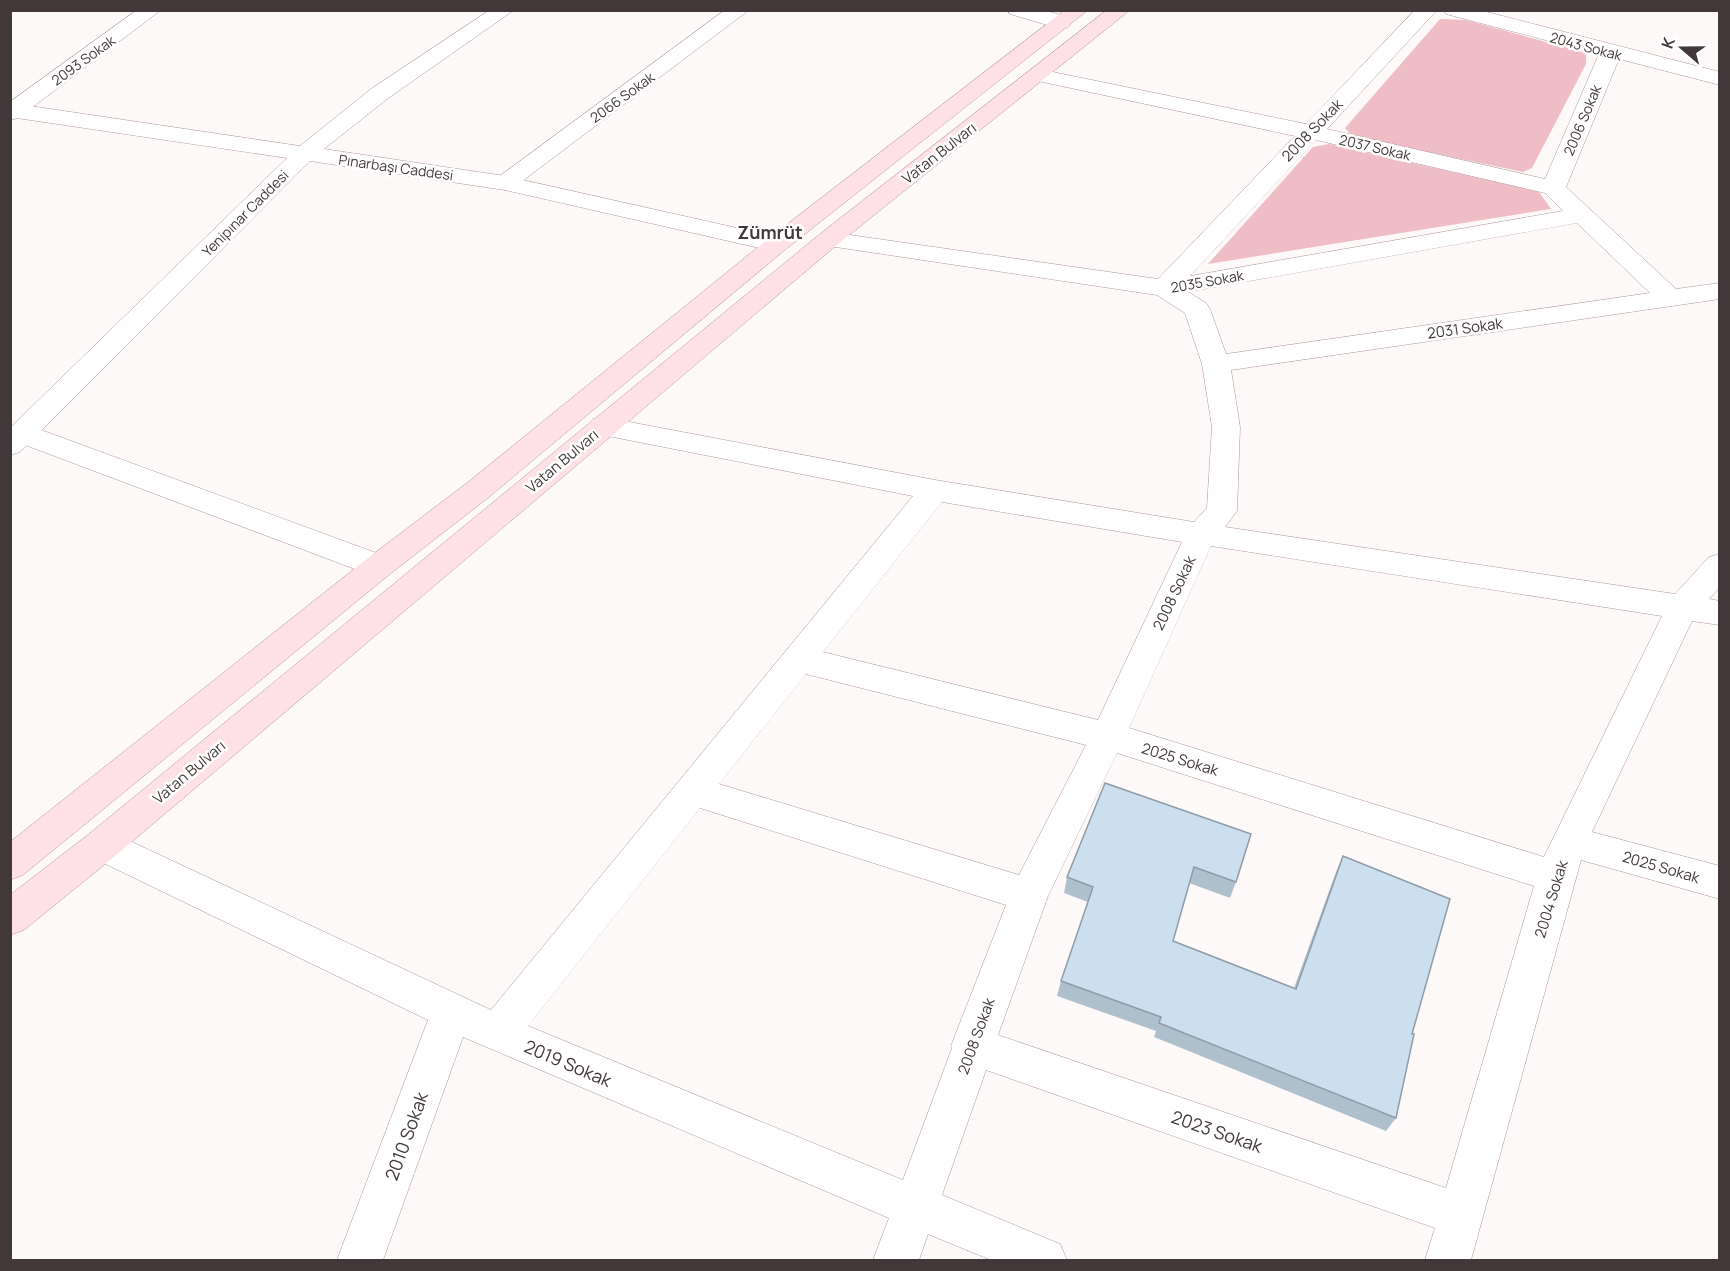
<svg xmlns="http://www.w3.org/2000/svg" width="1730" height="1271" viewBox="0 0 1730 1271" font-family="Manrope,sans-serif">
	<style>
		.green { fill: #eebdc5 }
		.lines { fill: none; stroke-linecap: round; stroke-linejoin: round }
		.minor-casing { stroke: #ad9599; stroke-width: 1 }
		.tertiary-casing { stroke: #ad9599; stroke-width: 1 }
		.secondary-casing { stroke: #ad9599; stroke-width: 1 }
		.minor { fill: #fff; fill-rule: evenodd }
		.tertiary { fill: #fff; fill-rule: evenodd }
		.secondary { fill: #fee1e7; fill-rule: evenodd }
		.wall { fill: #afc0cd }
		.building { fill: #ccdfee; stroke: #8f9ca7; stroke-width: 1.5 }
		.labels { text-anchor: middle; dominant-baseline: central; stroke-width: 5; stroke-linejoin: round; paint-order: stroke }
		.far-street-label { font-size: 14px; fill: #423839; stroke: #fff }
		.street-label { font-size: 15px; fill: #423839; stroke: #fff }
		.far-district-label { font-size: 18px; font-weight: bold; fill: #423839; stroke: #fff }
		.near-street-label { font-size: 18px; fill: #423839; stroke: #fff }
	</style>
	<rect width="100%" height="100%" fill="#fef9f9"/>
	<g class="green">
		<path d="M1440 19 1466 20 1586 53V64L1532 168 1523 172 1352 136 1345 128Z"/>
		<path d="M1329 144 1539 192 1551 209 1208 264 1313 147Z"/>
	</g>
	<g class="lines">
		<g class="minor-casing">
			<g id="minor">
				<path d="M137 10H161L18 118 10 120V102Z"/>
				<path d="M725 10H749L513 188 505 190 497 188 493 183 497 178Z"/>
				<path d="M1007 10C1024 10 1061 8 1071 23L1068 27 1061 29 1010 14Z"/>
				<path d="M1415 10H1437L1327 129 1545 179 1599 54 1446 14 1443 10H1479L1720 72V85L1619 59 1566 187 1676 289 1720 283V299L1231 370 1240 427 1237 511 1225 527 1675 594 1709 557 1720 554V587L1709 599 1720 601V625L1692 621 1592 832 1720 866V899L1581 860 1471 1260H1425L1435 1228 986 1070 942 1195 1060 1244 1067 1260H991L928 1234 919 1260H873L889 1218 463 1037 383 1260H337L428 1020 89 856 83 845 89 834 102 829 115 834 491 1010 913 496 603 435 593 433 589 426 593 419 603 417 935 480 1194 522 1207 508 1212 427 1202 364 1185 313 1157 295 829 246 820 244 817 239 820 234 829 232 1158 279 1295 136 1038 81 1030 80 1027 75 1030 70 1038 69 1306 124ZM1316 140 1545 193 1563 211 1190 276ZM1577 223 1650 293 1226 354 1210 309 1206 303 1188 292ZM942 502 1182 542 1098 720 823 652ZM1211 546 1662 616 1544 857 1129 728ZM806 674 1086 745 1019 875 719 784ZM1117 753 1534 886 1446 1188 998 1035 1048 896ZM700 808 1006 905 951 1046 952 1048 903 1180 528 1026Z"/>
				<path d="M22 423 390 558 395 566 390 574 379 577 368 574 12 440 10 428Z"/>
			</g>
		</g>
		<g class="tertiary-casing">
			<path id="tertiary" d="M490 10H514L387 99 324 149 505 176 786 239 790 244 786 249 777 252 505 190 310 161 20 452 10 455V428L287 158 10 117V103L300 146 371 89Z"/>
		</g>
		<g class="secondary-casing">
			<g id="secondary">
				<path d="M1065 10H1088L786 249 489 497 390 574 23 875 10 880V842L368 558 467 483 768 239Z"/>
				<path d="M1107 10H1130L838 244 115 856 24 930 10 935V895L89 834 820 234Z"/>
			</g>
		</g>
		<use href="#minor" class="minor"/>
		<use href="#tertiary" class="tertiary"/>
		<use href="#secondary" class="secondary"/>
	</g>
	<path class="wall" d="M1105 783 1236 882 1230 898 1189 883 1173 941 1294 988 1336 872 1343 856 1412 1034 1396 1118 1386 1131 1154 1037 1156 1031 1057 996 1061 981 1088 902 1064 893 1067 877Z"/>
	<path class="building" d="M1105 783 1251 834 1236 882 1194 867 1173 941 1296 989 1343 856 1450 899 1412 1034H1414L1396 1118 1159 1023 1161 1017 1061 981 1093 887 1067 877Z"/>
	<g class="labels">
		<g class="far-street-label">
			<text transform="translate(1586 46) rotate(15)">2043 Sokak</text>
			<text transform="translate(83 60) rotate(-36)">2093 Sokak</text>
			<text transform="translate(622 97) rotate(-36)">2066 Sokak</text>
			<text transform="translate(1582 120) rotate(-67)">2006 Sokak</text>
			<text transform="translate(1375 147) rotate(13)">2037 Sokak</text>
			<text transform="translate(396 167) rotate(8)">Pınarbaşı Caddesi</text>
			<text transform="translate(245 213) rotate(-45)">Yenipınar Caddesi</text>
			<text transform="translate(1207 281) rotate(-10)">2035 Sokak</text>
		</g>
		<g class="street-label">
			<text transform="translate(1312 130) rotate(-46)">2008 Sokak</text>
			<text transform="translate(939 153) rotate(-38)">Vatan Bulvarı</text>
			<text transform="translate(1465 328) rotate(-8)">2031 Sokak</text>
			<text transform="translate(562 461) rotate(-40)">Vatan Bulvarı</text>
			<text transform="translate(1174 593) rotate(-65)">2008 Sokak</text>
			<text transform="translate(1180 759) rotate(17)">2025 Sokak</text>
			<text transform="translate(189 772) rotate(-40)">Vatan Bulvarı</text>
			<text transform="translate(1661 867) rotate(16)">2025 Sokak</text>
			<text transform="translate(1551 899) rotate(-73)">2004 Sokak</text>
			<text transform="translate(976 1036) rotate(-70)">2008 Sokak</text>
		</g>
		<g class="far-district-label">
			<text x="770" y="232">Zümrüt</text>
		</g>
		<g class="near-street-label">
			<text transform="translate(568 1063) rotate(23)">2019 Sokak</text>
			<text transform="translate(1217 1131) rotate(19)">2023 Sokak</text>
			<text transform="translate(406 1136) rotate(-70)">2010 Sokak</text>
		</g>
	</g>
	<rect width="1730" height="1271" fill="none" stroke="#423839" stroke-width="24"/>
	<g transform="translate(1682 48) rotate(290)" stroke="#ffffff" stroke-width="4.5" paint-order="stroke">
	<path d="M0-4.5L10 22L0 15L-10 22Z" fill="#423839"/>
	<text y="-9" font-size="16" font-weight="bold" text-anchor="middle" fill="#423839">K</text>
	</g>
</svg>
